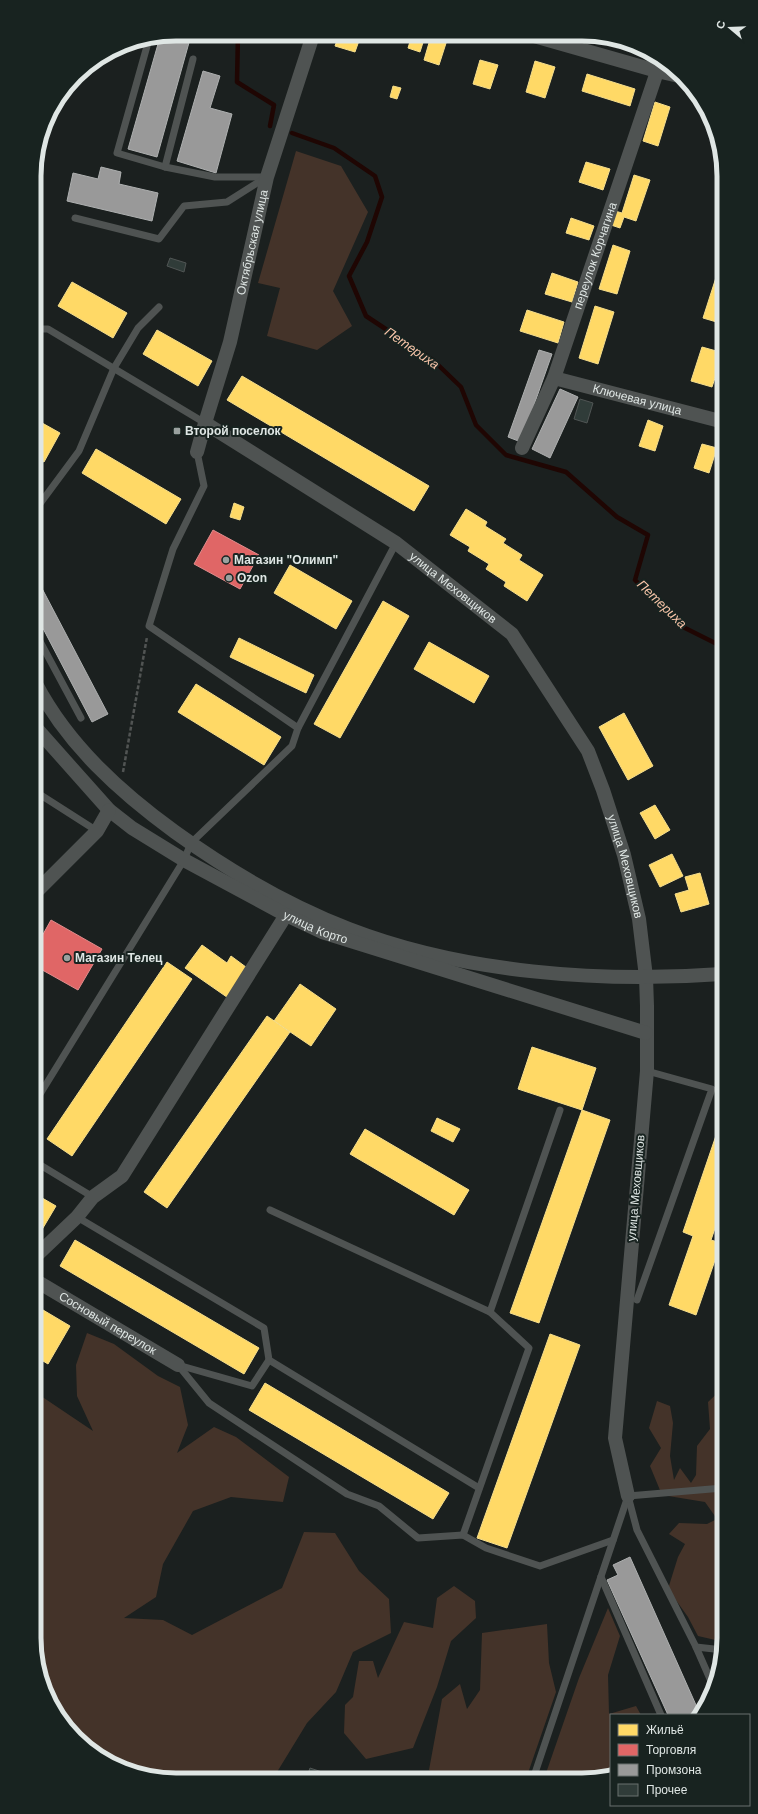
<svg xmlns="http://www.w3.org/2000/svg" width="758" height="1814" viewBox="0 0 758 1814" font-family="Arial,sans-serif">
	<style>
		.green { fill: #443329 }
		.homes { fill: #ffd966; stroke: #f5dd8c }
		.shops { fill: #e06666; stroke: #e08c8c }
		.industry { fill: #999; stroke: #aeb0b0 }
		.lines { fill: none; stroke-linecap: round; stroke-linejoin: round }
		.stream { stroke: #1f0603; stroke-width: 4.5 }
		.building { fill: #303c39; stroke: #505554 }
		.path { stroke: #515453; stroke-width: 2.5; stroke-dasharray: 4 2; stroke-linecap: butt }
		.lane { stroke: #4f5352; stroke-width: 7 }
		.street { stroke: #4f5352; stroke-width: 14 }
		.poi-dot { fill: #9aa19f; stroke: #182320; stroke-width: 1.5 }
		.labels { text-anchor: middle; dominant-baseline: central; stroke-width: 4; stroke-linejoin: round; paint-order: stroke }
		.street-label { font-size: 12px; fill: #dfe6e4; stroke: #182320 }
		.poi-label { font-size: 12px; font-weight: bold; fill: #dfe6e4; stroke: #182320; text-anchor: start }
		.water-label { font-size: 13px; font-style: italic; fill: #fac6aa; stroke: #182320 }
		.rim { fill: none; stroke: #dfe6e4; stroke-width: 5 }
	</style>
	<rect width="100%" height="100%" fill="#1b201f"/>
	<g class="green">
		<path d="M296 151 341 166 368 212 333 291 352 326 317 350 267 336 280 288 258 283Z"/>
		<path d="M87 1333 114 1344 158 1376 180 1387 188 1425 177 1453 214 1427 236 1437 289 1477 283 1502 231 1497 193 1511 163 1564 156 1597 124 1618 163 1620 192 1635 282 1588 304 1532 335 1533 359 1571 389 1599 391 1633 353 1652 336 1692 307 1723 274 1777H149L82 1745 53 1709 39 1674 38 1394 93 1431 77 1396 76 1365Z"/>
		<path d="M723 1388 724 1642 698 1636 688 1617 668 1589 678 1557 685 1544 669 1534 679 1523 707 1524 717 1519 705 1502 662 1495 650 1466 661 1448 649 1428 657 1401 670 1406 673 1423 670 1456 674 1480 680 1468 691 1483 696 1475 697 1446 710 1429 708 1402Z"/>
		<path d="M454 1586 475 1601 476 1618 451 1641 437 1687 413 1748 366 1759 344 1733 345 1705 353 1697 359 1661H373L378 1678 404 1622 433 1628 437 1598Z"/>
		<path d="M608 1608 620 1636 608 1675 609 1714 636 1706 641 1715H611V1775L545 1776 579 1678Z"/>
		<path d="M547 1624 549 1663 556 1692 527 1776H438L429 1770 442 1699 460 1684 467 1709 480 1690 482 1633Z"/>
	</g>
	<g class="homes">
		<path d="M339 35H361L355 52 335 46Z"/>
		<path d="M412 35 425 36 420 52 408 48Z"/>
		<path d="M431 36 448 37 439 65 424 60Z"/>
		<path d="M604 37 617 39 615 44 603 40Z"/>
		<path d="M480 60 498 65 490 89 473 84Z"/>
		<path d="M535 61 555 67 545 98 526 92Z"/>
		<path d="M587 74 635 89 630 106 582 91Z"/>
		<path d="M393 86 401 88 397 99 390 97Z"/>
		<path d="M655 102 670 107 658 146 643 141Z"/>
		<path d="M586 162 610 169 603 190 579 182Z"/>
		<path d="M634 175 650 180 636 221 624 217 620 228 611 225 615 211 622 213Z"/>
		<path d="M571 218 594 226 589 240 566 233Z"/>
		<path d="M613 245 630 251 617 294 599 289Z"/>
		<path d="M720 265V323L703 318Z"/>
		<path d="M552 273 578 282 572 302 545 294Z"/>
		<path d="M72 282 127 313 113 338 58 306Z"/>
		<path d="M595 306 614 312 598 364 579 358Z"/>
		<path d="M527 310 564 322 558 343 520 331Z"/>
		<path d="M157 330 212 361 198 386 143 354Z"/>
		<path d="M702 347 720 352V363L712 387 691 381Z"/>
		<path d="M242 376 429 486 414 511 227 400Z"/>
		<path d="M35 419 60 433 44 462 40 460 35 469Z"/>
		<path d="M648 420 663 426 655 451 639 446Z"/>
		<path d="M702 444 717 448 709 473 694 468Z"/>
		<path d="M96 449 181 499 166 524 82 473Z"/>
		<path d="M234 503 244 507 240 520 230 517Z"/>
		<path d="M466 509 487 522 485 526 506 539 503 543 522 555 519 560 543 575 527 601 504 586 506 582 486 569 489 564 468 551 470 547 450 535Z"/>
		<path d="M290 565 352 601 336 629 274 593Z"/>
		<path d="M383 601 409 616 340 738 314 724Z"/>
		<path d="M239 638 314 675 306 693 230 657Z"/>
		<path d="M429 642 489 676 474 703 414 669Z"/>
		<path d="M196 684 281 737 264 765 178 712Z"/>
		<path d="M624 713 653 766 628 780 599 727Z"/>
		<path d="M655 805 670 830 655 839 640 813Z"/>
		<path d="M672 854 683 876 660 887 649 865Z"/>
		<path d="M700 873 709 904 681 912 675 894 689 890 685 877Z"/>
		<path d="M202 945 227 963 231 956 254 973 234 1002 185 968Z"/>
		<path d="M167 962 192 979 72 1156 47 1139Z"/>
		<path d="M300 984 336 1009 311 1046 274 1021Z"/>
		<path d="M267 1016 290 1032 167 1208 144 1192Z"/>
		<path d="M532 1047 596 1068 582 1110 518 1089Z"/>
		<path d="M582 1110 610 1120 539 1323 510 1313Z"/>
		<path d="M437 1118 460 1129 453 1142 431 1131Z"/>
		<path d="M722 1118V1208L711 1240 721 1243 696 1315 669 1305 693 1236 683 1232Z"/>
		<path d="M365 1129 469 1190 454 1215 350 1154Z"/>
		<path d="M37 1195 56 1206 40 1233 37 1232Z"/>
		<path d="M75 1240 259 1348 244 1374 60 1266Z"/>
		<path d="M38 1307 70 1326 48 1364 38 1358Z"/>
		<path d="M550 1334 580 1345 507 1548 477 1538Z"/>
		<path d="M265 1383 449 1493 433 1519 249 1410Z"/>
	</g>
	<g class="shops">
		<path d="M213 530 259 555 240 589 194 564Z"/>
		<path d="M51 920 102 949 78 990 37 967V945Z"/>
	</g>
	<g class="industry">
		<path d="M173 35 190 39 157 157 128 149 160 37Z"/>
		<path d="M203 71 220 76 210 108 232 114 216 173 177 161Z"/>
		<path d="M101 167 121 172 119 184 158 193 152 221 67 201 73 173 98 179Z"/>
		<path d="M539 350 552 354 521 442 508 437Z"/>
		<path d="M560 389 578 397 550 458 532 449Z"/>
		<path d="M36 577 108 714 92 722 36 615Z"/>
		<path d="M630 1557 700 1714V1715H668L607 1580 618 1575 613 1565Z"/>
	</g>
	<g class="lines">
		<g class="stream">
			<path d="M238 34 237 82 274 105 270 126"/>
			<path d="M292 133 334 148 375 176 382 197 367 242 349 276 366 316 434 361 461 387 476 425 506 455 566 472 617 517 648 535 635 580 681 626 721 646"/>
		</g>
	</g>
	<g class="building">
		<path d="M170 258 186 263 184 272 167 266Z"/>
		<path d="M580 399 593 403 587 423 574 419Z"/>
		<path d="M310 1768 334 1776 307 1777Z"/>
	</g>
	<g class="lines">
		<path class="path" d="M123 772 147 637"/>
		<g class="lane">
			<path d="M149 39 117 153 165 167 215 177H267"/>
			<path d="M165 167 193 59"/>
			<path d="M75 218 159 239 184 206 227 202 265 178"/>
			<path d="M35 329H48L205 423"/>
			<path d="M197 452 204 486 173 549 149 626 298 728"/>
			<path d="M35 514 39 505 79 451 114 368 138 328 159 307"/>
			<path d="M36 634 81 718"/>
			<path d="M36 792 97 831"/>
			<path d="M37 1099 184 860 191 843 292 746 298 728 396 543"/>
			<path d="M37 1163 93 1197"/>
			<path d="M270 1210 490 1312"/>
			<path d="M77 1217 264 1328 269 1360 479 1488"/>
			<path d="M637 1300 712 1089 647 1071"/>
			<path d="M178 1365 209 1403 347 1494 379 1506 418 1538 463 1535 486 1548 540 1566 613 1540"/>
			<path d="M178 1365 252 1386 269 1360"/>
			<path d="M628 1496 637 1530 696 1647 714 1688"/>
			<path d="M463 1535 529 1348 490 1312 560 1110"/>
			<path d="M601 1577 661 1715"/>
			<path d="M696 1647 723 1650"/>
			<path d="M534 1776 628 1496 723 1488"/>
		</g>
		<g class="street">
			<path d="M534 36 657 71 683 77"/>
			<path id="s1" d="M554 378 720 421"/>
			<path id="s2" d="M205 423 396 543 512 634 588 751 603 790 624 855 639 919 646 977 647 1006V1071L615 1438 628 1496"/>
			<path id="s3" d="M522 448 554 378 661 60"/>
			<path id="s4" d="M197 452 205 423 230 342 267 177 313 35"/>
			<path d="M36 684C68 745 120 792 175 832 229 871 287 905 349 929 463 973 601 983 722 974"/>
			<path id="s5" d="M36 728 109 810 132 828 184 860 286 915 322 932 646 1033"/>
			<path d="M36 892 97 831 109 810"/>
			<path d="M38 1254 77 1217 93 1197 122 1176 286 915"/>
			<path id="s6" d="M38 1282 178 1365"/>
		</g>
	</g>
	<g class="poi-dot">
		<rect x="173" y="427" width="8" height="8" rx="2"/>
		<circle cx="226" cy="560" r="4"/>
		<circle cx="229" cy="578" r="4"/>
		<circle cx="67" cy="958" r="4"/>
	</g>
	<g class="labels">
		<g class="street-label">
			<text stroke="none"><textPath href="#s4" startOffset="217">Октябрьская улица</textPath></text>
			<text stroke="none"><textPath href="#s3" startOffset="206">переулок Корчагина</textPath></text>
			<text stroke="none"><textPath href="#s1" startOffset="86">Ключевая улица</textPath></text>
			<text stroke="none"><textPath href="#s2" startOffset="298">улица Меховщиков</textPath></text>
			<text stroke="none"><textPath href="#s2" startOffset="634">улица Меховщиков</textPath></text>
			<text stroke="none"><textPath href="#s5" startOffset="348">улица Корто</textPath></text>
			<text transform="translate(636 1188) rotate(-85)">улица Меховщиков</text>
			<text stroke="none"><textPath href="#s6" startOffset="81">Сосновый переулок</textPath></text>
		</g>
		<g class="poi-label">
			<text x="185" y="431">Второй поселок</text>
			<text x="234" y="560">Магазин "Олимп"</text>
			<text x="237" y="578">Ozon</text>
			<text x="75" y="958">Магазин Телец</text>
		</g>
		<g class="water-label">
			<text transform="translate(412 348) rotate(35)">Петериха</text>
			<text transform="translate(662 604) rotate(44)">Петериха</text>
		</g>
	</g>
	<path d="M0 0H758V1814H0ZM176 41H582A135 135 0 0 1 717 176V1638A135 135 0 0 1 582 1773H176A135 135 0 0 1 41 1638V176A135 135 0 0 1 176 41Z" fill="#182320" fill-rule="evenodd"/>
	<path class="rim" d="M176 41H582A135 135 0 0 1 717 176V1638A135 135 0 0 1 582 1773H176A135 135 0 0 1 41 1638V176A135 135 0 0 1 176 41Z"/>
	<rect x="610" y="1714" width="140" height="92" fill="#182320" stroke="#68716e"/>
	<rect x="618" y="1724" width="20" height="12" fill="#ffd966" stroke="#68716e"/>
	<text x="646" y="1734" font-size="12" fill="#dfe6e4">Жильё</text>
	<rect x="618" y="1744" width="20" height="12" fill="#e06666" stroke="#68716e"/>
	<text x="646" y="1754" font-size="12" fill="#dfe6e4">Торговля</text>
	<rect x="618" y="1764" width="20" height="12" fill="#999999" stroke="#68716e"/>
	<text x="646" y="1774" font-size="12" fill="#dfe6e4">Промзона</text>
	<rect x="618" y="1784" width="20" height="12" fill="#303c39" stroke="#68716e"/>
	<text x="646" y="1794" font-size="12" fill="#dfe6e4">Прочее</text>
	<g transform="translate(730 28) rotate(289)" stroke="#182320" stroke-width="3" paint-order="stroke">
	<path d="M0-3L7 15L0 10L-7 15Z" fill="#dfe6e4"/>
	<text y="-6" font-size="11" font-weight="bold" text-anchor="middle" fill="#dfe6e4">С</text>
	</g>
</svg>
